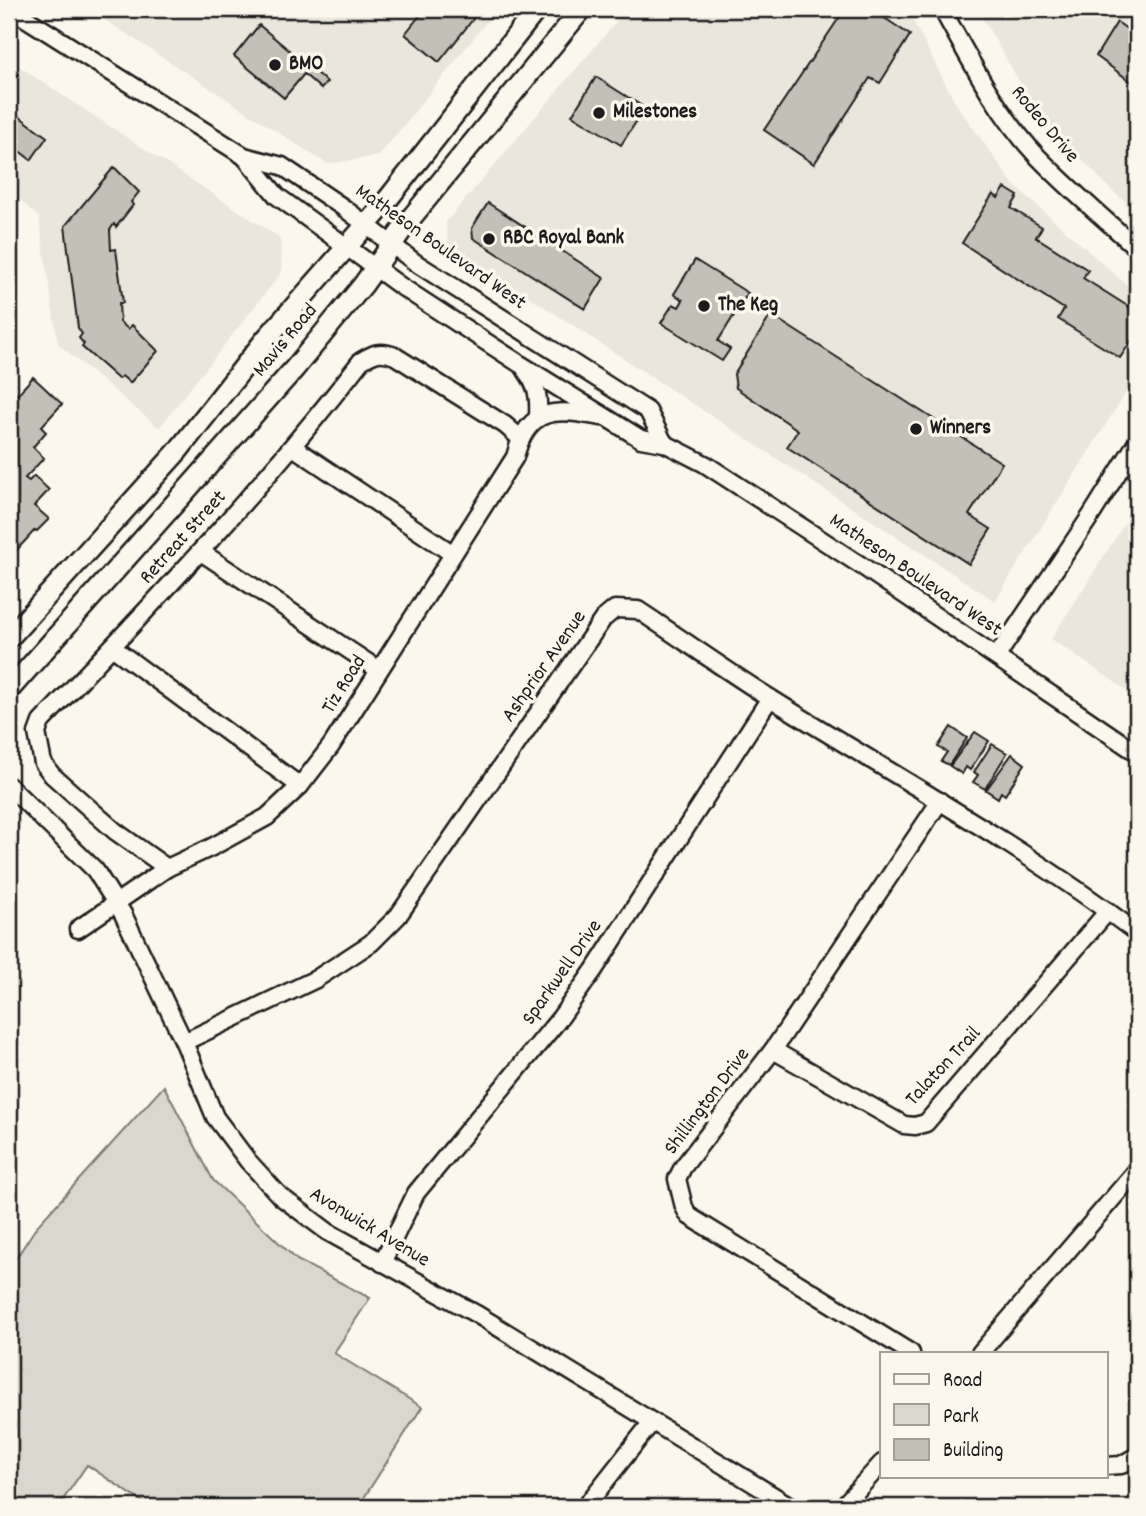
<svg xmlns="http://www.w3.org/2000/svg" width="1146" height="1516" viewBox="0 0 1146 1516" font-family="Dekko,sans-serif">
	<style>
		.built { fill: #eae6dc }
		.green { fill: #dad7ce; stroke: #7b7a75; stroke-width: 2 }
		.building { fill: #c3c0b8; stroke: #1c1c1c; stroke-width: 2 }
		.lines { fill: none; stroke-linecap: round; stroke-linejoin: round }
		.minor-casing { stroke: #1c1c1c; stroke-width: 21 }
		.major-casing { stroke: #1c1c1c; stroke-width: 24 }
		.minor { stroke: #fbf7ec; stroke-width: 16 }
		.major { stroke: #fbf7ec; stroke-width: 19 }
		.poi-dot { fill: #1c1c1c; stroke: #fbf7ec; stroke-width: 2.5 }
		.labels { text-anchor: middle; dominant-baseline: central; stroke-width: 7; stroke-linejoin: round; paint-order: stroke }
		.poi-label { font-size: 21px; font-weight: bold; fill: #1c1c1c; stroke: #fbf7ec; text-anchor: start }
		.street-label { font-size: 21px; fill: #1c1c1c; stroke: #fbf7ec }
	</style>
	<rect width="100%" height="100%" fill="#fbf7ec"/>
	<filter id="ink" filterUnits="userSpaceOnUse"><feTurbulence type="fractalNoise" baseFrequency=".0143" numOctaves="2"/><feDisplacementMap in="SourceGraphic" scale="14" xChannelSelector="R" yChannelSelector="G"/><feConvolveMatrix kernelMatrix="1 2 1 2 8 2 1 2 1" color-interpolation-filters="sRGB"/></filter>
	<g filter="url(#ink)">
		<g class="built">
			<path d="M88 9H497L379 156 327 164Z"/>
			<path d="M627 9H907L956 104 1014 185 1137 294V375L995 601 448 244 446 222Z"/>
			<path d="M977 9H1137V210L1113 192 1039 115Z"/>
			<path d="M9 60 280 238 282 272 159 428 58 344 39 218 16 196H9Z"/>
			<path d="M1137 504V697L1051 639Z"/>
		</g>
		<path class="green" d="M164 1086 213 1180 297 1260 370 1298 334 1353 422 1407 358 1507H150L87 1465 58 1507H9V1269L37 1226Z"/>
		<g class="building">
			<path d="M425 9H481L439 62 405 34Z"/>
			<path d="M845 9H871L910 35 880 83 870 78 814 164 764 130Z"/>
			<path d="M1117 22 1137 36V86L1096 56Z"/>
			<path d="M259 25 327 82 321 89 304 74 284 98 234 56Z"/>
			<path d="M596 77 645 108 621 145 572 115Z"/>
			<path d="M9 109 47 137 31 160 9 143Z"/>
			<path d="M114 167 139 192 131 202 133 205 116 227 114 224 110 230 111 250 116 249 123 303H119L120 322 128 329 132 325 158 351 130 383 122 376 118 379 82 347 84 344 79 338 82 334 78 328 65 226Z"/>
			<path d="M1005 188 1018 196 1011 208 1042 227 1036 237 1088 270 1083 278 1137 312V332L1120 358 1058 319 1064 309 962 243 993 194 998 198Z"/>
			<path d="M488 203 604 278 585 309 473 238 472 228Z"/>
			<path d="M695 260 748 293 718 341 730 349 722 361 661 323 673 304 679 307 683 300 674 294Z"/>
			<path d="M771 315 1002 463 969 515 991 529 969 564 787 447 798 430 736 388 734 374Z"/>
			<path d="M33 377 62 404 41 427 46 432 33 447 44 458 25 478 29 481 34 476 49 490 34 506 49 519 37 531 35 530 14 553 9 548V387L17 395Z"/>
			<path d="M951 727 967 738 949 765 941 761 947 752 938 747Z"/>
			<path d="M975 732 989 741 970 770 966 767 962 774 950 766Z"/>
			<path d="M992 744 1007 753 985 789 973 782 978 775 974 772Z"/>
			<path d="M1012 754 1025 764 1005 795 1001 792 998 798 986 790Z"/>
		</g>
		<g class="lines">
			<g class="minor-casing">
				<g id="minor">
					<path d="M11 9 244 156 282 166 344 208 416 263 648 411 664 443"/>
					<path d="M942 9C970 60 998 115 1038 157 1069 189 1104 219 1137 248"/>
					<path d="M244 156 277 196 399 285 520 364 641 439 664 443 705 464 865 568 1137 753"/>
					<path d="M526 371C538 387 539 398 538 418"/>
					<path d="M293 447 453 554"/>
					<path d="M201 552 379 670"/>
					<path d="M112 647 300 786"/>
					<path d="M997 656 1092 514 1137 442"/>
					<path d="M9 786 95 870 123 914 184 1042 215 1117 248 1161 280 1196 328 1232 478 1315 792 1507"/>
					<path d="M167 868 115 831 52 775 43 763 37 733 41 722C152 605 262 489 361 361 374 353 380 350 395 356L505 425 520 438"/>
					<path d="M78 929 167 868 212 847 267 817 300 786 331 746 515 457C528 405 557 409 601 417"/>
					<path d="M184 1042 316 979 371 943 398 916 603 619 615 609 638 610C682 639 725 670 770 698 893 775 1021 845 1137 933"/>
					<path d="M773 1050 904 1125 915 1126 926 1123 1108 911"/>
					<path d="M382 1263 416 1193 560 1018 594 970 770 698"/>
					<path d="M911 1353 689 1216 684 1207 677 1179 683 1167 773 1050 940 801"/>
					<path d="M980 1353 1137 1170"/>
					<path d="M1106 1466 1121 1465 1137 1456"/>
					<path d="M585 1507 652 1422"/>
					<path d="M842 1507 882 1463"/>
				</g>
			</g>
			<g class="major-casing">
				<g id="major">
					<path d="M9 638 177 452 265 340 381 208 537 9"/>
					<path d="M9 690 295 368 363 285 407 223 582 9"/>
				</g>
			</g>
			<use href="#minor" class="minor"/>
			<use href="#major" class="major"/>
		</g>
	</g>
	<g class="poi-dot">
		<circle cx="275" cy="65" r="7"/>
		<circle cx="599" cy="113" r="7"/>
		<circle cx="489" cy="239" r="7"/>
		<circle cx="704" cy="306" r="7"/>
		<circle cx="916" cy="429" r="7"/>
	</g>
	<g class="labels">
		<g class="poi-label">
			<text x="289" y="65">BMO</text>
			<text x="613" y="113">Milestones</text>
			<text x="503" y="239">RBC Royal Bank</text>
			<text x="718" y="306">The Keg</text>
			<text x="930" y="429">Winners</text>
		</g>
		<g class="street-label">
			<text transform="translate(1044 125) rotate(50)">Rodeo Drive</text>
			<text transform="translate(440 248) rotate(35)">Matheson Boulevard West</text>
			<text transform="translate(286 341) rotate(-50)">Mavis Road</text>
			<text transform="translate(184 538) rotate(-48)">Retreat Street</text>
			<text transform="translate(915 576) rotate(34)">Matheson Boulevard West</text>
			<text transform="translate(545 667) rotate(-55)">Ashprior Avenue</text>
			<text transform="translate(345 685) rotate(-58)">Tiz Road</text>
			<text transform="translate(563 973) rotate(-55)">Sparkwell Drive</text>
			<text transform="translate(944 1067) rotate(-47)">Talaton Trail</text>
			<text transform="translate(708 1102) rotate(-53)">Shillington Drive</text>
			<text transform="translate(369 1228) rotate(31)">Avonwick Avenue</text>
		</g>
	</g>
	<rect width="1146" height="1516" fill="none" stroke="#fbf7ec" stroke-width="35"/>
	<rect x="18" y="18" width="1111" height="1481" fill="none" stroke="#1c1c1c" stroke-width="2.5" filter="url(#ink)"/>
	<rect x="880" y="1352" width="228" height="126" fill="#fbf7ec" stroke="#a29f99" stroke-width="2"/>
	<rect x="894" y="1374" width="35" height="10" fill="#fbf7ec" stroke="#a29f99" stroke-width="2"/>
	<text x="943" y="1386" font-size="21" fill="#1c1c1c">Road</text>
	<rect x="894" y="1404" width="35" height="21" fill="#dad7ce" stroke="#a29f99" stroke-width="2"/>
	<text x="943" y="1422" font-size="21" fill="#1c1c1c">Park</text>
	<rect x="894" y="1439" width="35" height="21" fill="#c3c0b8" stroke="#a29f99" stroke-width="2"/>
	<text x="943" y="1456" font-size="21" fill="#1c1c1c">Building</text>
</svg>
